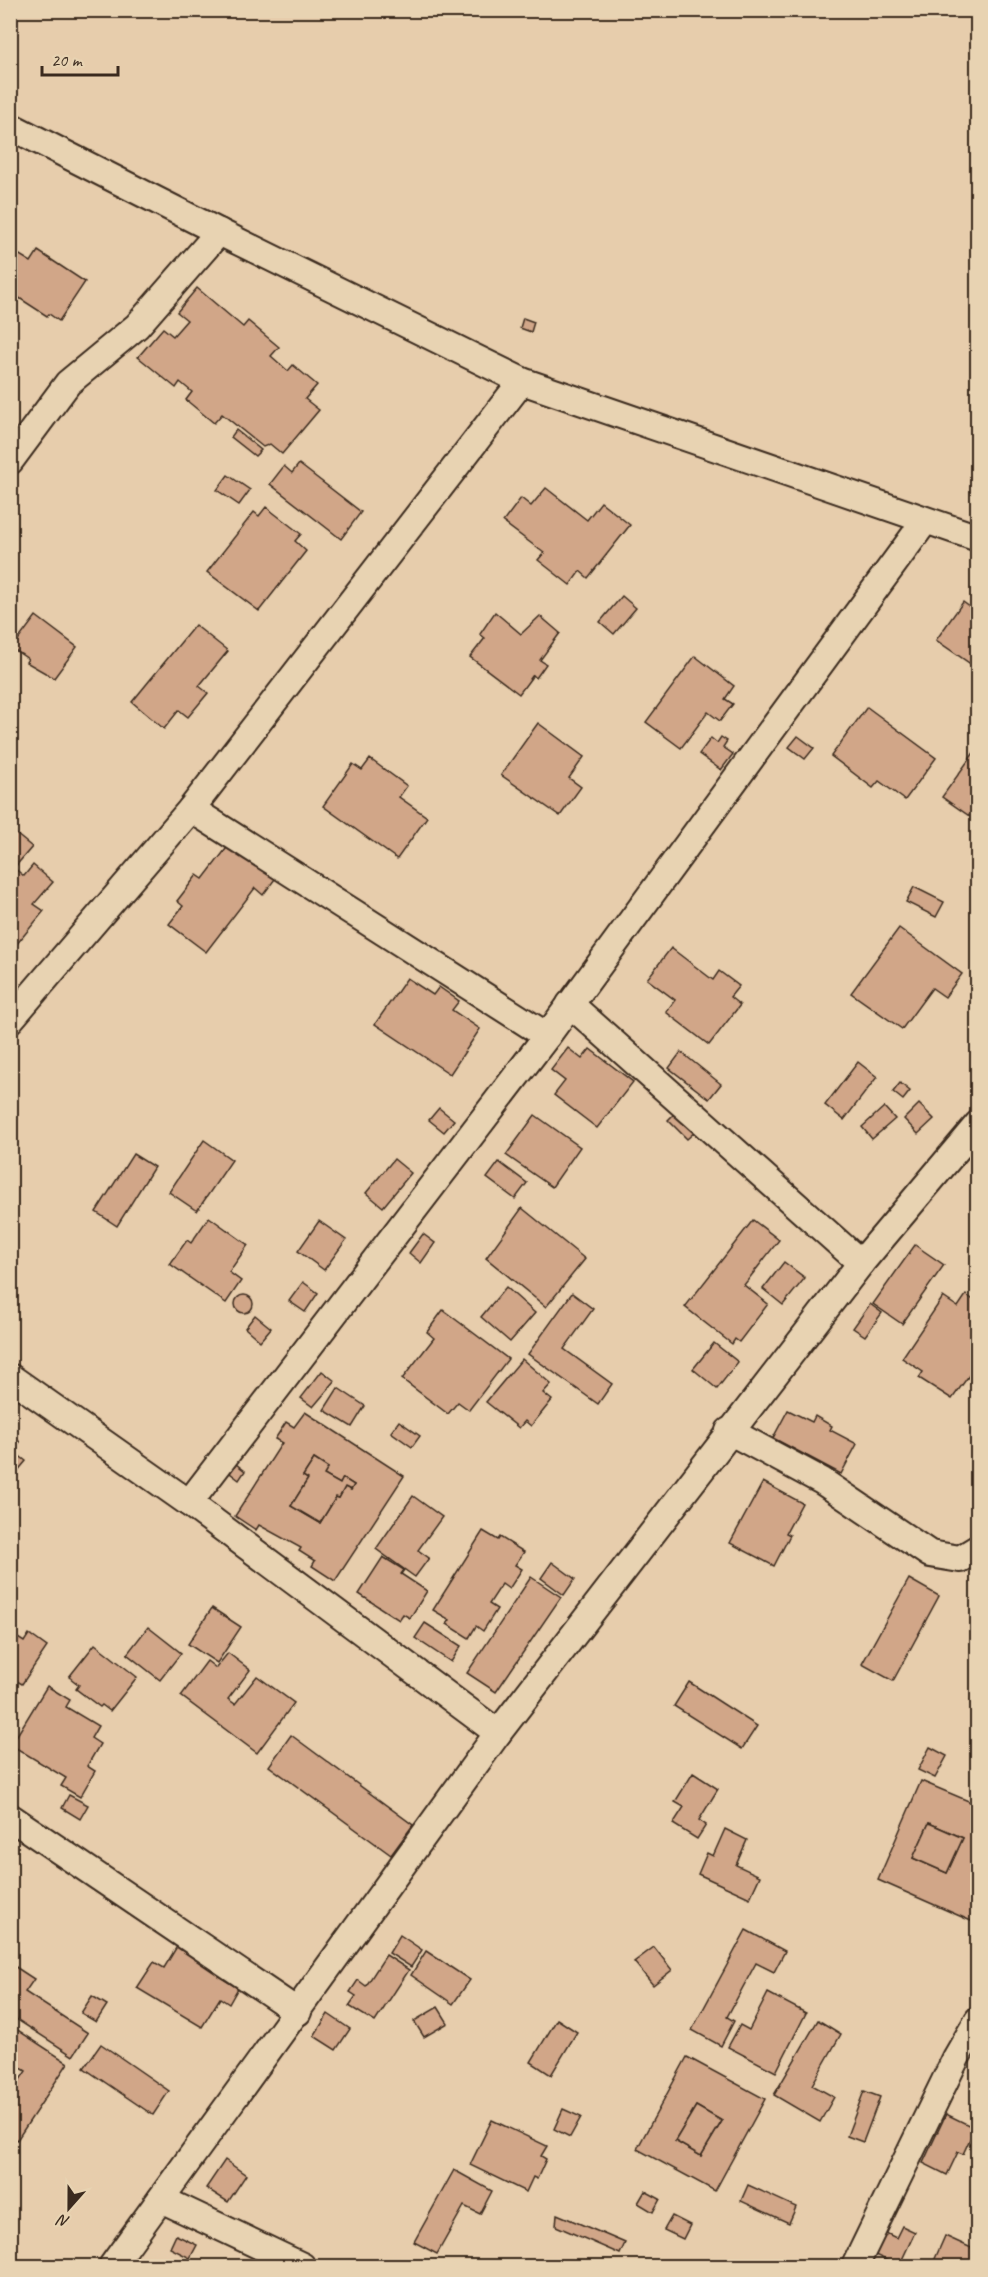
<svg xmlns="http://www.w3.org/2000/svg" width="988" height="2277" viewBox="0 0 988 2277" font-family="Caveat,sans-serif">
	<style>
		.building { fill: #d1a688; stroke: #3b2a1e; stroke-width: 1.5; fill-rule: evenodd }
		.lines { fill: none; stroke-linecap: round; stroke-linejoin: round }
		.minor-casing { stroke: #3b2a1e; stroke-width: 30 }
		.minor { stroke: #e8d3b2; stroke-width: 26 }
	</style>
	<rect width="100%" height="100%" fill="#e7cdac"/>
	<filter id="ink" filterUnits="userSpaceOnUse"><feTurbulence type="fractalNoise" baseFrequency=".0167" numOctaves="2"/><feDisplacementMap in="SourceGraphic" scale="12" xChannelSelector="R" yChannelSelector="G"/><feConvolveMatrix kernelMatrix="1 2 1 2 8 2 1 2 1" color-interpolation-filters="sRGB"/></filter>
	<g filter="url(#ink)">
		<g class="building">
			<path d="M38 251 85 282 59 321 49 314 47 316 10 292V259L15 252 31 262Z"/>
			<path d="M197 288 243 327 248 321 279 347 271 356 288 371 293 365 317 385 305 399 319 410 282 454 270 444 263 447 222 414 214 423 186 400 192 392 180 382 176 388 138 357 163 328 173 336 187 320 177 312Z"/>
			<path d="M523 318 534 322 531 332 520 328Z"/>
			<path d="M236 430 261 450 255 456 231 437Z"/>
			<path d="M299 464 361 512 341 539 270 484 284 466 292 473Z"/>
			<path d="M228 475 250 490 239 505 217 490Z"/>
			<path d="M546 488 587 520 601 502 630 525 588 578 580 571 570 585 538 560 544 553 503 522 521 498 531 506Z"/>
			<path d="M266 507 301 534 295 541 306 551 259 611 207 572 254 512 259 516Z"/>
			<path d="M622 596 636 608 614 634 600 622Z"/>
			<path d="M963 602 978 613V669L936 640Z"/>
			<path d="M495 612 521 634 540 616 560 633 540 660 546 664 536 678 533 675 519 694 470 657 485 638 480 634Z"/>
			<path d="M36 616 77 647 54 678 26 662 28 659 12 648Z"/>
			<path d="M195 625 228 651 199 686 208 693 188 717 179 710 164 729 132 702Z"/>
			<path d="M695 656 734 686 725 699 733 704 720 721 708 712 681 748 646 722Z"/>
			<path d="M867 707 936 758 905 800 879 781 873 788 831 756Z"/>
			<path d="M538 723 584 757 569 778 581 787 560 816 501 775Z"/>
			<path d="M798 736 814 748 805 759 789 747Z"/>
			<path d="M721 737 727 741 723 747 733 754 721 770 699 754 711 738 717 743Z"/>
			<path d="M978 747V822L942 797Z"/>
			<path d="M370 759 407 786 399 797 427 817 397 859 323 806 353 764 362 770Z"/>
			<path d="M16 834 32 847 14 868 24 876 33 865 53 882 34 904 44 911 16 945 10 941V840Z"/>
			<path d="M229 845 275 879 263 895 255 888 206 952 169 924 183 906 177 901 197 875 203 879Z"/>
			<path d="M914 887 944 902 936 917 906 902Z"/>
			<path d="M899 928 962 974 945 997 932 988 902 1029 851 993Z"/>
			<path d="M671 948 713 980 719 971 739 986 730 997 740 1005 709 1045 666 1012 675 1000 647 979Z"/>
			<path d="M407 978 433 995 439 987 459 1001 452 1010 480 1029 450 1074 375 1024Z"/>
			<path d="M568 1048 582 1059 590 1049 633 1082 597 1128 554 1095 565 1081 551 1070Z"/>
			<path d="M681 1052 721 1084 709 1099 669 1068Z"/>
			<path d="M858 1062 877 1077 844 1120 825 1105Z"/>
			<path d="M900 1083 910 1091 903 1100 893 1092Z"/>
			<path d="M919 1104 934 1119 918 1134 904 1119Z"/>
			<path d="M884 1107 895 1119 872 1139 862 1127Z"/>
			<path d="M439 1108 454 1120 444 1132 429 1120Z"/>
			<path d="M678 1110 697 1130 687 1139 668 1120Z"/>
			<path d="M535 1115 580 1147 552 1187 506 1155Z"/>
			<path d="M204 1140 232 1160 197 1211 169 1192Z"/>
			<path d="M133 1154 154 1167 117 1226 96 1212Z"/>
			<path d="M394 1159 411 1173 383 1207 366 1193Z"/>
			<path d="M499 1162 527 1183 515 1199 487 1178Z"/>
			<path d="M522 1208 585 1259 546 1307 486 1258Z"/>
			<path d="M209 1217 248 1245 229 1272 241 1281 226 1303 170 1264 187 1240 191 1243Z"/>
			<path d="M753 1220 779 1240 744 1285 768 1304 739 1342 735 1339 732 1344 685 1307Z"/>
			<path d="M319 1221 346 1240 324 1270 298 1251Z"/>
			<path d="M423 1234 435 1243 421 1263 409 1253Z"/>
			<path d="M915 1245 944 1265 902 1324 873 1304Z"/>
			<path d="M784 1262 805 1278 783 1305 763 1289Z"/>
			<path d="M303 1282 318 1293 305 1312 289 1301Z"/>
			<path d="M506 1287 535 1313 510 1342 481 1317Z"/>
			<path d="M572 1293 593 1309 564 1349 612 1384 598 1404 528 1354Z"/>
			<path d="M966 1295 978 1303V1363L952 1399 919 1378 923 1372 902 1358 943 1297 958 1307Z"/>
			<circle cx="244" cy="1304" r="9"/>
			<path d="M870 1304 882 1313 865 1336 853 1328Z"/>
			<path d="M443 1310 508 1359 469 1410 458 1402 448 1414 402 1379 434 1338 427 1332Z"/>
			<path d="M255 1315 271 1328 260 1341 245 1328Z"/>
			<path d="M714 1343 738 1362 717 1389 693 1369Z"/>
			<path d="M522 1359 551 1384 543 1393 552 1400 531 1426 525 1421 519 1428 486 1402Z"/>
			<path d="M322 1371 335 1381 313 1407 301 1398Z"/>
			<path d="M338 1388 365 1406 352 1427 324 1410Z"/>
			<path d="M788 1410 812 1422 815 1416 832 1426 830 1430 857 1444 841 1474 773 1438Z"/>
			<path d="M305 1412 404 1476 335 1581 312 1566 315 1561 299 1551 301 1548 259 1525 256 1530 235 1516 282 1443 275 1439 286 1422 294 1427ZM314 1459 328 1468 324 1475 340 1484 343 1478 354 1485 351 1490 345 1487 339 1498 336 1497 320 1523 291 1506 308 1479 303 1476Z"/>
			<path d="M399 1421 420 1436 412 1447 391 1432Z"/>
			<path d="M10 1435 20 1442 13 1451 26 1461 10 1480Z"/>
			<path d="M314 1459 328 1468 324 1475 340 1484 343 1478 354 1485 351 1490 345 1487 339 1498 336 1497 320 1523 291 1506 308 1479 303 1476Z"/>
			<path d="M236 1464 245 1471 239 1480 230 1473Z"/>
			<path d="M763 1482 802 1503 786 1533 790 1535 774 1566 730 1543Z"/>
			<path d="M413 1496 442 1517 418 1550 429 1558 415 1577 376 1549Z"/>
			<path d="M483 1531 498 1540 500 1537 524 1552 515 1565 522 1569 509 1589 502 1584 489 1604 497 1609 483 1631 476 1626 469 1638 447 1624 450 1620 433 1610Z"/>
			<path d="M383 1557 404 1570 401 1574 427 1591 410 1618 403 1614 399 1620 359 1594Z"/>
			<path d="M552 1562 575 1579 564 1595 541 1578Z"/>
			<path d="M531 1577 561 1597 496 1692 467 1673Z"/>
			<path d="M909 1579 939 1596 893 1681 862 1664Z"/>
			<path d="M212 1608 241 1627 217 1663 188 1644Z"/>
			<path d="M425 1623 461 1646 451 1662 415 1638Z"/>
			<path d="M148 1627 181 1653 160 1680 127 1654Z"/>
			<path d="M10 1633 24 1642 29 1634 47 1647 22 1684 10 1677Z"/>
			<path d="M95 1644 137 1677 110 1711 102 1705 100 1707 76 1689 79 1685 69 1677Z"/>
			<path d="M228 1653 250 1670 228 1699 235 1704 257 1676 294 1703 257 1753 181 1696 207 1661 216 1668Z"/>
			<path d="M689 1682 757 1726 742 1749 674 1706Z"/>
			<path d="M47 1686 70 1700 66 1707 98 1726 91 1738 100 1744 87 1766 95 1771 80 1797 61 1786 66 1778 11 1745Z"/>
			<path d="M291 1735 413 1825 391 1855 269 1766Z"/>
			<path d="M930 1747 947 1756 935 1778 918 1770Z"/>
			<path d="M693 1773 718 1789 699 1820 706 1825 697 1839 673 1824 684 1807 675 1802Z"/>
			<path d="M921 1781 978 1805V1924L878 1880ZM929 1823 963 1838 947 1873 913 1858Z"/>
			<path d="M69 1795 88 1805 80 1819 62 1808Z"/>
			<path d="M929 1823 963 1838 947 1873 913 1858Z"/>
			<path d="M725 1829 747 1840 736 1865 760 1876 750 1898 698 1874 707 1853 713 1856Z"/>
			<path d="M746 1930 785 1951 774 1972 756 1963 727 2017 734 2021 721 2046 692 2030Z"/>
			<path d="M400 1935 422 1950 411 1967 389 1953Z"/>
			<path d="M179 1943 222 1969 218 1976 238 1988 229 2004 220 1998 202 2027 137 1988 154 1962 164 1968Z"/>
			<path d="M654 1947 672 1970 653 1985 634 1962Z"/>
			<path d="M426 1951 470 1980 453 2004 411 1975Z"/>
			<path d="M386 1955 409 1970 375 2022 349 2006 356 1996 350 1992 358 1980 366 1986Z"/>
			<path d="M14 1966 34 1979 25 1992 88 2033 73 2056 10 2015V1971Z"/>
			<path d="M768 1993 806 2013 776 2072 728 2047 740 2025 749 2030Z"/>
			<path d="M92 1996 107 2005 96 2022 81 2013Z"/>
			<path d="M438 2007 448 2023 424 2037 414 2021Z"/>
			<path d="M328 2014 350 2029 336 2050 314 2036Z"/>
			<path d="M557 2019 577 2032 551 2075 531 2062Z"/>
			<path d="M818 2020 841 2034 812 2085 834 2097 820 2122 774 2095Z"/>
			<path d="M10 2025 68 2063 17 2140 10 2136V2094L26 2071 10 2061Z"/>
			<path d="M101 2044 169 2091 153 2115 84 2068Z"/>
			<path d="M687 2057 765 2099 715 2191 637 2149ZM696 2106 722 2121 701 2156 675 2141Z"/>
			<path d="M864 2091 880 2097 863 2142 847 2136Z"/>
			<path d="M696 2106 722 2121 701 2156 675 2141Z"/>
			<path d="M563 2109 581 2117 570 2137 554 2129Z"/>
			<path d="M946 2114 975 2128 963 2154 958 2152 947 2175 923 2163Z"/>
			<path d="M492 2120 547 2146 541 2156 546 2159 537 2179 533 2177 526 2192 470 2165Z"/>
			<path d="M225 2160 246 2175 228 2202 206 2188Z"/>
			<path d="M454 2170 492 2191 480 2214 464 2206 437 2254 414 2242Z"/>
			<path d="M748 2185 796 2207 789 2223 741 2201Z"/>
			<path d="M645 2191 660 2199 653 2212 638 2203Z"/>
			<path d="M557 2214 625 2243 620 2254 556 2226Z"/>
			<path d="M672 2216 690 2225 683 2239 664 2230Z"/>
			<path d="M902 2226 915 2232 899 2266 875 2255 886 2233 896 2238Z"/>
			<path d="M176 2235 197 2245 190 2258 170 2248Z"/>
			<path d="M945 2236 978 2251V2266H947L934 2261Z"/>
		</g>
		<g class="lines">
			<g class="minor-casing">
				<g id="minor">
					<path d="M10 126 219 232 522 381 978 538"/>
					<path d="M10 461 68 383 137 326 219 232"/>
					<path d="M191 809 547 1036"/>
					<path d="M570 1004 861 1263"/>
					<path d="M10 1020 191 809 522 381"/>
					<path d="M10 1377 189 1503"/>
					<path d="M729 1431 822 1481 930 1554 960 1559 978 1548"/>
					<path d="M498 1733 189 1503 547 1036 925 521"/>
					<path d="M10 1817 298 2012"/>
					<path d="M161 2199 302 2266"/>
					<path d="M112 2266 498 1733 861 1263 978 1124"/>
					<path d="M855 2266 956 2058 978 2020"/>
				</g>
			</g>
			<use href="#minor" class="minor"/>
		</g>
	</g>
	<rect width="988" height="2277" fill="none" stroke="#e8d3b2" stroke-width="36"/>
	<rect x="18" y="18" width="952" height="2241" fill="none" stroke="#3b2a1e" stroke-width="2" filter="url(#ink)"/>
	<g transform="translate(69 2208) rotate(201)" stroke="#e8d3b2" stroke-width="4.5" paint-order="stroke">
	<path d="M0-4.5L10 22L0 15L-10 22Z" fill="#3b2a1e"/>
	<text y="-9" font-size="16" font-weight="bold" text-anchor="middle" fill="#3b2a1e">N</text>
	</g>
	<path d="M42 66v9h76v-9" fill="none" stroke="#3b2a1e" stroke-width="3"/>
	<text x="51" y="66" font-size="18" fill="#3b2a1e" stroke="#e8d3b2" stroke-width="4.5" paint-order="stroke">20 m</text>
</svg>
